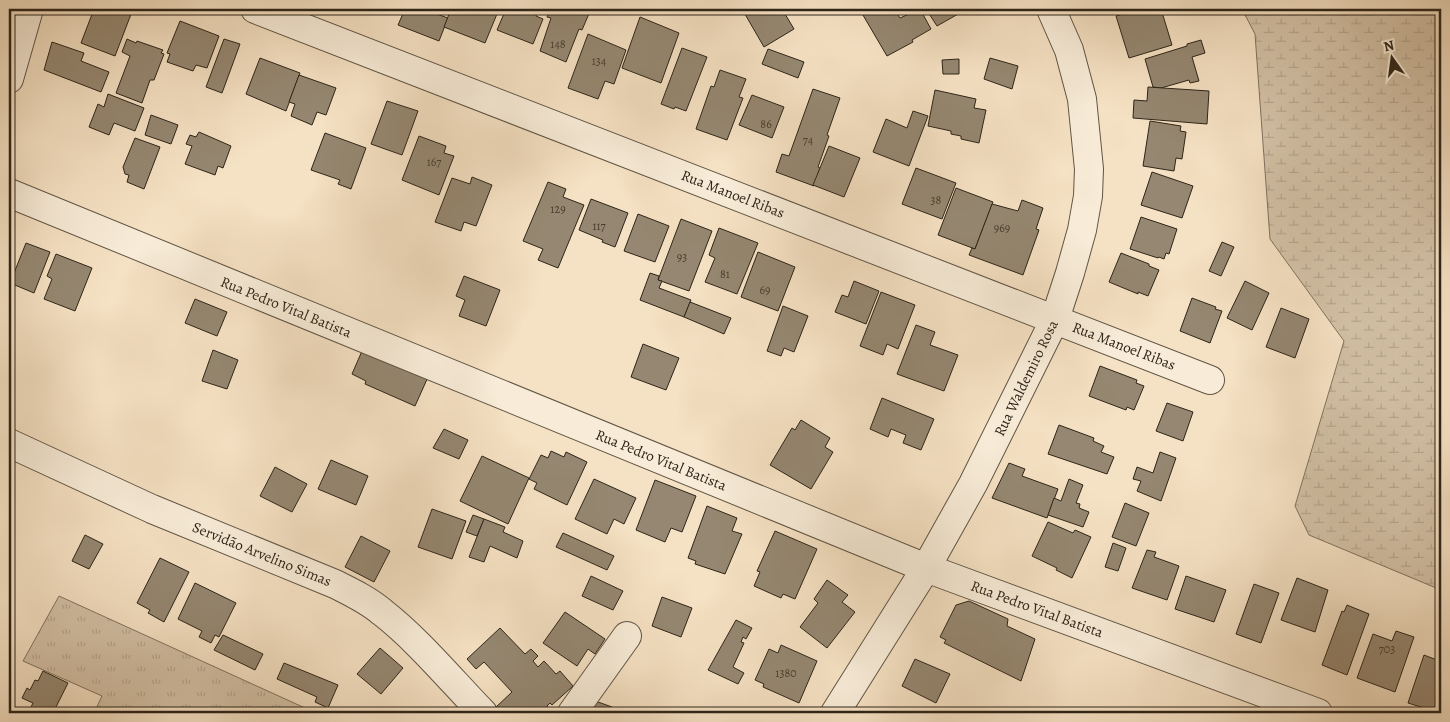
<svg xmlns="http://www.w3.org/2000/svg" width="1450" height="722" viewBox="0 0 1450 722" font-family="Alegreya,serif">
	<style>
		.grass { fill: url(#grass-tufts); stroke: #807360 }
		.wetland { fill: url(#wetland-marsh); stroke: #807360 }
		.building { fill: #958771; stroke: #2e2519 }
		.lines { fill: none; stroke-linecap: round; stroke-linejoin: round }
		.minor-casing { stroke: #605444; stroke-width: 30 }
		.minor { stroke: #f8ecd8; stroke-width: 28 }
		.labels { text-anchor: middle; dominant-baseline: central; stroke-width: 4; stroke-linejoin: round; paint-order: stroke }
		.number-label { font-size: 12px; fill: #483e2f }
		.street-label { font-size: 15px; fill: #2e2519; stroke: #f8ecd8 }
	</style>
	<defs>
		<pattern id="grass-tufts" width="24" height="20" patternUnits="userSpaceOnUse" patternTransform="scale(1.25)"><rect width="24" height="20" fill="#d3c1a6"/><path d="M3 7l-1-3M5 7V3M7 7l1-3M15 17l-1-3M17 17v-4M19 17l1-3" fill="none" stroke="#b5a68e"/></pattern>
		<pattern id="wetland-marsh" width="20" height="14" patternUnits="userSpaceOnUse" patternTransform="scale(1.25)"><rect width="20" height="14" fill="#d3c1a6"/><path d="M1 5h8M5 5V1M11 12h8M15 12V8" fill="none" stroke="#b5a68e"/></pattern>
	</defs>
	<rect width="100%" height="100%" fill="#f5e1c3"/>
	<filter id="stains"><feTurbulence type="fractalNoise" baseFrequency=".004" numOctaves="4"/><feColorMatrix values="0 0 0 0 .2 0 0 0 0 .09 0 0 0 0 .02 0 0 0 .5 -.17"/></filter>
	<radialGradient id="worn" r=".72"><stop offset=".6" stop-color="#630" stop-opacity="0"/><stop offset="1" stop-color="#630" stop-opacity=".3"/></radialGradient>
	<path class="grass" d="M59 596 316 713H94L102 696 23 661Z"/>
	<path class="wetland" d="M1242 9H1441V590L1309 535 1295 506 1344 341 1270 239 1255 34Z"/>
	<g class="building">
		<path d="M94 9H133L115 56 81 43Z"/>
		<path d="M405 9H429L428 11 448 18 439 41 398 25Z"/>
		<path d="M451 9H499L485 43 444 27Z"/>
		<path d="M506 9H539L536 16 543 19 533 44 497 30Z"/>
		<path d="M550 9H591L582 30 579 29 566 62 540 51 551 18 547 17Z"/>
		<path d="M742 9H782L794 29 764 47Z"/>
		<path d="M861 9H873L876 15 887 9H894L900 18 920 9 931 29 912 40 913 42 887 56 860 10Z"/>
		<path d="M926 9H967L937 26Z"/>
		<path d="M1139 9H1161L1172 45 1129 58 1116 16Z"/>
		<path d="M640 17 679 33 661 83 622 68Z"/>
		<path d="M180 21 219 36 207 68 196 65 193 71 167 62 170 54 167 53Z"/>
		<path d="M588 34 626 50 614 84 605 81 598 99 568 88Z"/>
		<path d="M127 39 136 43 137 41 163 50 161 53 164 54 154 80H150L142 103 116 93 130 56 122 52Z"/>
		<path d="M224 39 240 44 222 93 206 87Z"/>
		<path d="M1201 40 1205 53 1192 57 1199 81 1190 83 1189 80 1161 88 1153 87 1145 59 1187 46V44Z"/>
		<path d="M52 42 84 53 81 61 109 72 101 92 44 70Z"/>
		<path d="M682 48 707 57 686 111 675 107 674 109 661 104Z"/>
		<path d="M768 49 804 62 798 78 762 64Z"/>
		<path d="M260 58 300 73 286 111 246 94Z"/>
		<path d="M990 58 1018 66 1012 89 984 79Z"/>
		<path d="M959 59V74H943L942 60Z"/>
		<path d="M720 70 746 79 739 97 743 98 727 140 696 129 711 86 714 87Z"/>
		<path d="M299 75 336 88 326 115 317 112 312 125 291 116 295 104 289 102Z"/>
		<path d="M1148 87 1209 91 1207 124 1133 118 1134 100 1147 101Z"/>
		<path d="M813 89 840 98 827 135 829 136 818 167 820 168 814 186 776 172 782 154 789 156Z"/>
		<path d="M935 90 976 99 974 108 986 110 979 143 961 139V136L951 134V131L928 126Z"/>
		<path d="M108 94 144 108 135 131 114 123 109 135 89 127 98 104 104 107Z"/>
		<path d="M752 95 784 107 772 138 739 125Z"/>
		<path d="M387 101 418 111 402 155 371 144Z"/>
		<path d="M913 111 928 116 909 166 873 152 886 119 907 128Z"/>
		<path d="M151 115 178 125 171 144 145 135Z"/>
		<path d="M1150 121 1181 126 1180 131 1186 132 1182 159 1176 158 1174 171 1143 166Z"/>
		<path d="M199 132 231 146 223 168 218 166 215 175 185 164 192 146 186 144 190 135 196 137Z"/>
		<path d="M325 133 366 148 351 189 338 184 340 180 311 170Z"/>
		<path d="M419 136 446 146 444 153 454 156 439 195 402 180Z"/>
		<path d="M135 138 160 147 144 189 127 182 129 175 125 174 123 167Z"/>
		<path d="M829 146 860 158 844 197 813 185Z"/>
		<path d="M916 168 956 183 942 219 902 204Z"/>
		<path d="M1152 172 1193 186 1182 218 1141 205Z"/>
		<path d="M472 177 492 185 476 226 464 222 461 231 435 222 452 178 470 184Z"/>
		<path d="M548 182 566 189 563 197 584 205 558 268 538 260 543 249 523 241Z"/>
		<path d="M956 188 993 202 975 249 938 235Z"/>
		<path d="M591 199 628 213 615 247 602 242 603 240 579 230Z"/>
		<path d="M1022 200 1043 208 1036 229 1039 230 1023 275 969 255 972 248 975 249 992 204 1018 211Z"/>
		<path d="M638 214 669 226 655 262 624 251Z"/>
		<path d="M1141 217 1177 229 1169 254 1166 253 1164 259 1159 257 1158 258 1130 249Z"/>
		<path d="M681 219 712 231 689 291 658 280Z"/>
		<path d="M719 228 758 243 737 294 705 282 715 258 709 255Z"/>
		<path d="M1222 242 1234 247 1221 276 1209 271Z"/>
		<path d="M26 243 50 252 34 293 10 283Z"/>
		<path d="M758 252 795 267 778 311 741 297Z"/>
		<path d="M1121 253 1149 264V266L1159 270 1148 296 1138 292V294L1109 282Z"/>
		<path d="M56 254 92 268 75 311 44 299 52 279 47 276Z"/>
		<path d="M650 273 659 276 658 280 662 281 659 288 691 300 684 317 640 300Z"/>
		<path d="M464 276 500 290 486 326 459 316 465 300 456 296Z"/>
		<path d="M854 281 879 291 866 324 835 312 842 295 848 297Z"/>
		<path d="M1245 281 1269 293 1252 330 1227 318Z"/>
		<path d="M881 292 915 305 898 349 887 344 883 355 860 346Z"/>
		<path d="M1192 298 1216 307 1215 309 1222 311 1210 343 1180 331Z"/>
		<path d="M195 299 227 312 217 336 185 323Z"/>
		<path d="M690 302 731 318 724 334 684 317Z"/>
		<path d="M783 306 808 316 794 352 784 348 781 356 767 351Z"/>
		<path d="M1281 308 1309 319 1295 358 1266 347Z"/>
		<path d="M916 325 935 332 930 345 958 355 944 391 897 374Z"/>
		<path d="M643 344 679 358 666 390 631 377Z"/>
		<path d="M213 350 238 360 227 389 202 381Z"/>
		<path d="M362 351 428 377 415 406 365 384 366 381 352 374Z"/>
		<path d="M1100 366 1137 380 1136 383 1144 386 1134 410 1127 407 1126 410 1089 396Z"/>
		<path d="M882 398 934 419 921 450 903 443 906 435 891 429 888 437 870 429Z"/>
		<path d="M1167 403 1193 412 1183 441 1156 431Z"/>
		<path d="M801 420 830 438 825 447 833 452 811 489 770 465 792 428 795 430Z"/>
		<path d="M1059 425 1094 438 1093 441 1104 446 1101 452 1114 457 1107 474 1048 454Z"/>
		<path d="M444 429 468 440 459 459 433 448Z"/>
		<path d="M551 451 564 457 566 452 587 462 567 505 534 489 537 483 529 479 541 455 548 458Z"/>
		<path d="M1160 452 1176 458 1161 501 1137 491 1141 481 1133 479 1137 467 1153 473Z"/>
		<path d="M482 456 529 478 508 524 460 501Z"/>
		<path d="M331 460 368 476 356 505 318 489Z"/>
		<path d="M1009 463 1025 469 1022 476 1058 489 1047 518 992 498Z"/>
		<path d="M275 467 307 484 292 512 260 496Z"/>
		<path d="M594 479 636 498 624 524 614 519 607 534 575 519Z"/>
		<path d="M1069 479 1083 485 1076 503 1080 504 1079 508 1089 512 1083 527 1048 515 1054 498 1061 501Z"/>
		<path d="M655 480 696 496 682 532 671 528 665 542 636 530Z"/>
		<path d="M1125 503 1149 513 1136 546 1112 537Z"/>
		<path d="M707 506 737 518 732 531 742 534 725 574 695 564 696 561 688 558Z"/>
		<path d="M432 509 466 521 452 559 418 547Z"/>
		<path d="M473 515 484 519 477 536 466 532Z"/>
		<path d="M484 519 505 527 503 532 523 541 517 558 490 546 484 562 469 557Z"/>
		<path d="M1048 522 1073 533 1075 530 1091 537 1072 578 1056 570 1057 568 1032 556Z"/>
		<path d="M775 531 817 549 795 599 783 594 781 598 754 586 760 572 757 571Z"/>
		<path d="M563 533 614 556 607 570 556 547Z"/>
		<path d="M85 535 103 544 89 569 72 561Z"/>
		<path d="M361 536 390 551 374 582 345 567Z"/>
		<path d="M1113 543 1126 548 1118 571 1105 567Z"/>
		<path d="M1147 550 1156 552 1154 557 1179 566 1167 600 1132 588Z"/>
		<path d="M160 558 189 572 164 622 148 613 150 610 137 603Z"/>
		<path d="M591 576 623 591 613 610 582 596Z"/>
		<path d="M1186 576 1226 590 1214 622 1175 609Z"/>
		<path d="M1297 578 1328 590 1315 632 1281 620Z"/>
		<path d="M827 580 848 595 842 602 855 612 827 648 800 627 818 603 814 599Z"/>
		<path d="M195 583 236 603 219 637 215 635 211 643 199 637 202 631 178 619Z"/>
		<path d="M1254 584 1279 593 1261 643 1236 634Z"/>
		<path d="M662 597 692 608 681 637 652 626Z"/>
		<path d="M969 601 1008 619 1007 626 1035 639 1021 681 944 643 946 640 940 637 956 605Z"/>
		<path d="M1347 605 1369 614 1347 675 1322 665 1342 611 1344 612Z"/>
		<path d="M565 612 605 639 595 654 588 649 577 666 543 643Z"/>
		<path d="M736 620 752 628 746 639 743 637 741 642 744 643 733 667 744 673 738 684 708 670Z"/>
		<path d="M500 628 525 654 531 649 538 656 533 661 538 667 544 661 556 674 560 671 573 686 552 705 550 703 547 706 551 711 548 713H500L495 708 512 692 484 662 476 669 467 659Z"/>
		<path d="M1396 631 1414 637 1395 692 1357 678 1373 634 1392 641Z"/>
		<path d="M223 635 263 654 255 670 214 650Z"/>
		<path d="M781 645 817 661 799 703 763 687 764 684 755 680 769 649 778 653Z"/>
		<path d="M380 648 403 668 381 694 357 674Z"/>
		<path d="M1440 652H1441V700L1437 712 1408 703 1424 655 1437 660Z"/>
		<path d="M915 659 950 674 936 703 902 686Z"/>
		<path d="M284 663 338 685 328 708 315 702 317 697 277 679Z"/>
		<path d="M43 671 68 683 53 713H33L29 711 33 703 22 698 27 688 30 690 35 680 38 681Z"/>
		<path d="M584 697 612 707 610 713H578Z"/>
	</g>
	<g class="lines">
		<g class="minor-casing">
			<g id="minor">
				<path d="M255 9 1210 380"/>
				<path d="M9 79 29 9"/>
				<path d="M9 193 926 568 1318 713"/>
				<path d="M9 443 152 509 335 584C351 592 368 600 382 612 418 640 451 680 483 713"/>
				<path d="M572 713 627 636"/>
				<path d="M835 713 926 568 973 484 1055 319 1070 273 1082 230 1088 196 1089 169 1082 99 1069 50 1051 9"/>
			</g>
		</g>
		<use href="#minor" class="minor"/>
	</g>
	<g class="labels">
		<g class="number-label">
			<text x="558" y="44">148</text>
			<text x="599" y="61">134</text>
			<text x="766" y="124">86</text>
			<text x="808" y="140">74</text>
			<text x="434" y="162">167</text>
			<text x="936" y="200">38</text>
			<text x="558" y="209">129</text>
			<text x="599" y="226">117</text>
			<text x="1002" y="228">969</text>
			<text x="682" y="257">93</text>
			<text x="725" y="274">81</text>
			<text x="765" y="290">69</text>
			<text x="1387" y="649">703</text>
			<text x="786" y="673">1380</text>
		</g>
		<g class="street-label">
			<text transform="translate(733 194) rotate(21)">Rua Manoel Ribas</text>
			<text transform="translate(286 307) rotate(22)">Rua Pedro Vital Batista</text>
			<text transform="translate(1124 346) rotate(21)">Rua Manoel Ribas</text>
			<text transform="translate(1026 378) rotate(-64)">Rua Waldemiro Rosa</text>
			<text transform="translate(661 460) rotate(22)">Rua Pedro Vital Batista</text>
			<text transform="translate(262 554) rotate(22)">Servidão Arvelino Simas</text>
			<text transform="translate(1037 609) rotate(20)">Rua Pedro Vital Batista</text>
		</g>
	</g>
	<rect width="1450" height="722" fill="none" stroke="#f5e1c3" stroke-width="30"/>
	<rect x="10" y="10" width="1430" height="702" fill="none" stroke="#2e2519" stroke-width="2.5"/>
	<rect x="15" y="15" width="1420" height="692" fill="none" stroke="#2e2519"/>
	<g transform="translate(1392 58) rotate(346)" stroke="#f8ecd8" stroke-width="4" paint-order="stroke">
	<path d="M0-4L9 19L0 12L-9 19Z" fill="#2e2519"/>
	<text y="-8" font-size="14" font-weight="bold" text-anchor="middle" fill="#2e2519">N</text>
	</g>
	<rect width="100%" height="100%" filter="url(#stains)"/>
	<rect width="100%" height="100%" fill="url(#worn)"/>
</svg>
